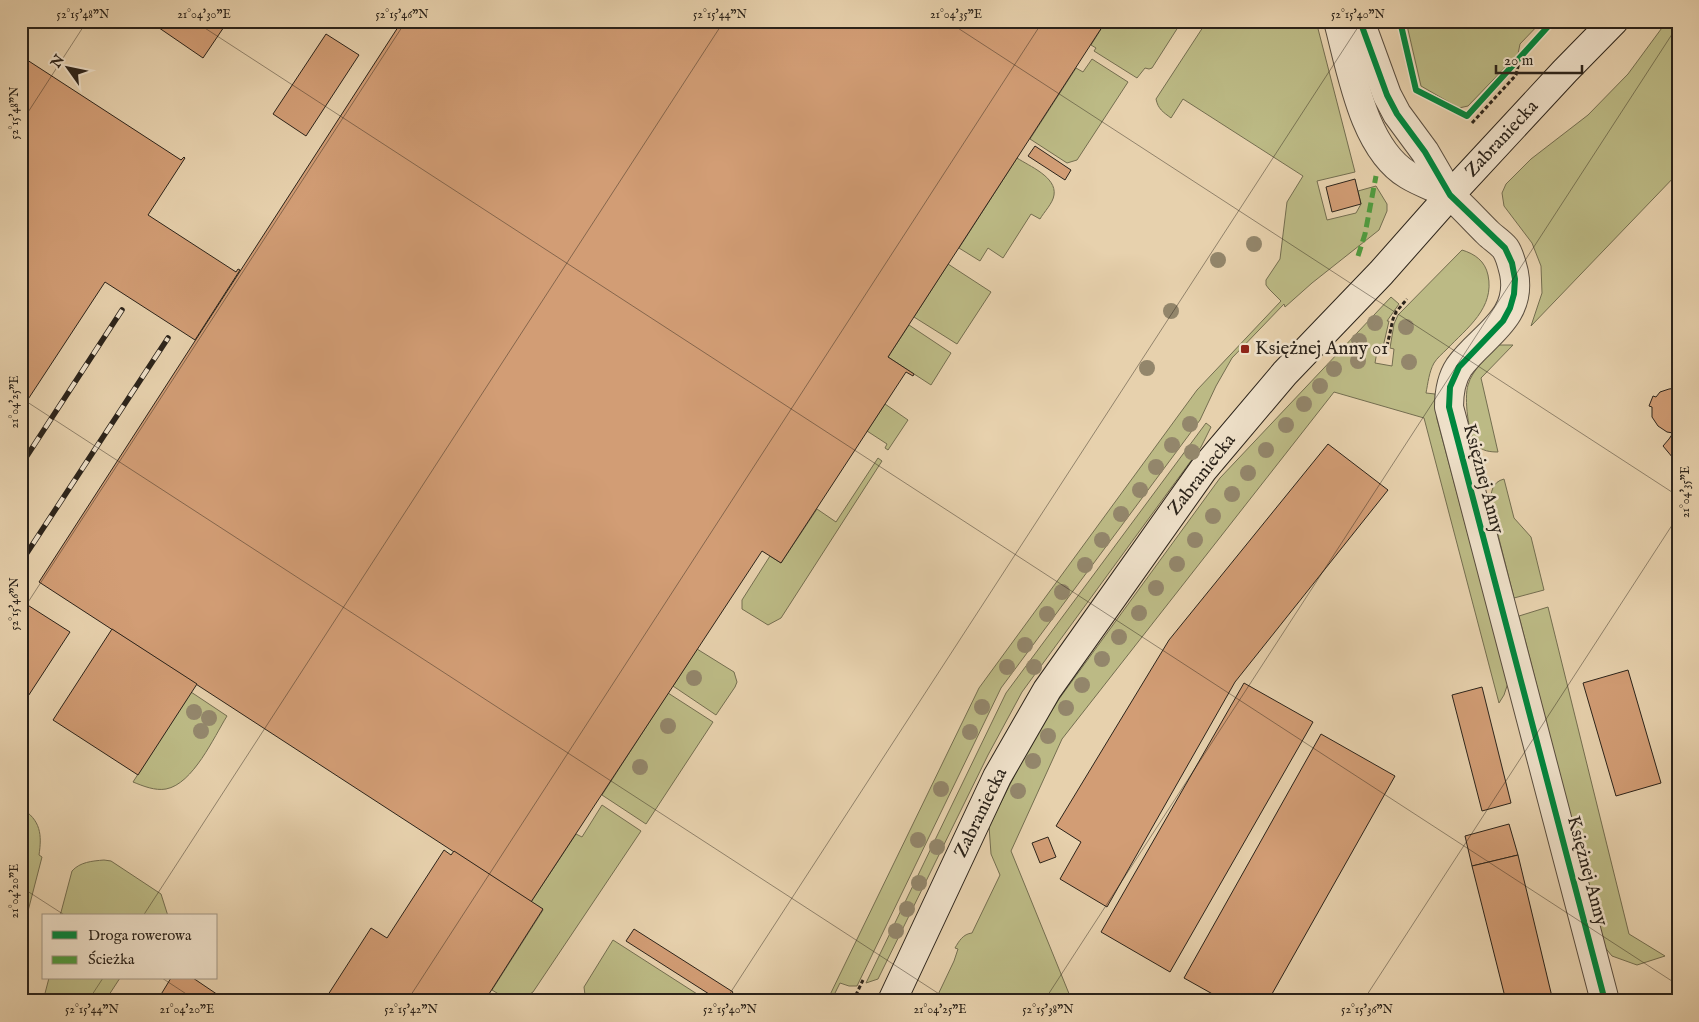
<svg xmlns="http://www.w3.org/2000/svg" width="1699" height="1022" viewBox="0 0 1699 1022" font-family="'IM FELL English',serif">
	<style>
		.green { fill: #bcba85; stroke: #746e50 }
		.building { fill: #d29d75; stroke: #2b231a }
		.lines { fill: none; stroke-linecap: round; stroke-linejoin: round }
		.minor-casing { stroke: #5a4e3f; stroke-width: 30 }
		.tertiary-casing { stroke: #5a4e3f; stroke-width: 30 }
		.secondary-casing { stroke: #2b231a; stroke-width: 30 }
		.path { stroke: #2b231a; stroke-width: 3; stroke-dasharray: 4 2.5; stroke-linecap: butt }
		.minor { stroke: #efe1ca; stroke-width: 28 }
		.tertiary { stroke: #efe1ca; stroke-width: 28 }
		.secondary { stroke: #efe1ca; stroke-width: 28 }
		.rail-casing { stroke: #2b231a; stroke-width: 5.5 }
		.rail { stroke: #efe1ca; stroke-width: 4; stroke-dasharray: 11; stroke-linecap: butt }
		.quiet { stroke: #4f9b3e; stroke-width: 5; stroke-dasharray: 10 5; stroke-linecap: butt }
		.cycleway-casing { stroke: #efe1ca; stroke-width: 9 }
		.cycleway { stroke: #00873e; stroke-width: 6 }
		.tree { fill: #93866b }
		.ticks { fill: none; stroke: #2b231a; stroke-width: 1; stroke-opacity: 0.45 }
		.poi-dot { fill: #8f2418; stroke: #efe1ca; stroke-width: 2 }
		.labels { text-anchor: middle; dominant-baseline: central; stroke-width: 5; stroke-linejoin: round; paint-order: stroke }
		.street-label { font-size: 19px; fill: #2b231a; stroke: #efe1ca }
		.poi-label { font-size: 19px; fill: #2b231a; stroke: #efe1ca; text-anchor: start }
		.neatline { fill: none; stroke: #2b231a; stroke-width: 2 }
		.ticks-label { font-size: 12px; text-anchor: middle; fill: #2b231a }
	</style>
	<rect width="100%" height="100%" fill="#e7d1ad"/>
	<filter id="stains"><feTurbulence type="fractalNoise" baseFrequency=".004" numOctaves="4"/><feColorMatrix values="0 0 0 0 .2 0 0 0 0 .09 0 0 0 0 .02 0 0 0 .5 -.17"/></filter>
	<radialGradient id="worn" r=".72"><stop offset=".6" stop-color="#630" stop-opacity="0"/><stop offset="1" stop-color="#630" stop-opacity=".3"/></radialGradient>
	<g class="green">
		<path d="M1106 21H1182L1152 68 1149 69 1145 68 1137 78 1094 51 1096 48 1091 45Z"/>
		<path d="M1207 21H1316L1355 172 1317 181 1327 220 1356 213 1361 204 1358 191 1376 186 1387 204V211L1379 230 1312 283 1285 307 1284 304 1232 358 1216 386 1200 420 1001 688 857 986H849L840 983 831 1001H827L979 688 1197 390 1281 301 1269 289 1266 285V280L1280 259 1287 202 1303 176 1183 99 1171 118C1163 112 1158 109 1156 99Z"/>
		<path d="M1406 21H1542L1520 44 1518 54 1468 106 1459 108 1421 86Z"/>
		<path d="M1667 21H1678V173L1531 326 1542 293 1541 266 1532 243 1504 206 1502 193 1506 184 1531 159 1588 115 1628 74Z"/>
		<path d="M1092 59 1128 82 1077 160 1067 163 1030 139 1076 68 1083 72Z"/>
		<path d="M1017 158C1029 166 1057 177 1054 195 1053 203 1044 212 1040 219L1031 214 1003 258 988 248 980 261 959 248Z"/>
		<path d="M1462 250C1475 254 1485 261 1488 275 1495 308 1467 328 1447 349 1443 353 1437 358 1434 363 1429 372 1428 383 1426 393L1435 394 1437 419 1508 683 1504 695 1499 703 1424 418 1334 392 1062 739 1011 851 1072 1001H935L954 961 958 949 955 948C959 941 963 934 972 933L1000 875 991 854 989 826 1029 747 1059 699 1220 478 1391 297 1399 304 1387 321H1389L1383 347 1378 346 1375 363 1392 366 1394 349 1390 348 1394 324 1398 315Z"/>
		<path d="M948 264 991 292 957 344 914 317Z"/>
		<path d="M909 325 951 353 931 385 888 357Z"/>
		<path d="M1499 345H1513L1481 378 1498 452C1490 452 1482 451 1477 445 1468 436 1464 397 1468 385 1472 370 1488 356 1499 345Z"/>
		<path d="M885 404 908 420 888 450 885 448 887 444 867 431Z"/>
		<path d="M1206 423 1211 427 1201 447 1022 692 988 755 878 979 866 983 1006 693Z"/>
		<path d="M878 458 882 461 781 618 768 625 742 609V600L770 556 781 563 817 509 836 522Z"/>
		<path d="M1504 479 1514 518 1531 537 1544 590 1514 598 1490 503C1491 492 1492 482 1504 479Z"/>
		<path d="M1548 607 1629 934 1665 956 1637 965 1612 956 1603 945 1519 616Z"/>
		<path d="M697 649 734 672 737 682 735 687 716 715 673 686Z"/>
		<path d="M191 692 227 716C214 737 193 784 166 789 155 791 143 786 133 782Z"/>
		<path d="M668 693 713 722 646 824 602 795Z"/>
		<path d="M602 805 641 831 533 992C514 1005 510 1001 492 990L543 910 531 902 576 834 582 837Z"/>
		<path d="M21 808C41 820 42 835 39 855L42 857 28 911 21 904Z"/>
		<path d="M104 860 111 861 161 894 168 916H60L72 871C80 862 92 861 104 860Z"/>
		<path d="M613 940 708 1001H592L585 995 584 987Z"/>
		<path d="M49 978H120L105 1001H43Z"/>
	</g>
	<g class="building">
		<path d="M149 21H228L203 58Z"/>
		<path d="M402 21H1106L888 357 914 374 913 376 906 372 781 563 762 551 531 902 39 582Z"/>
		<path d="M326 34 359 55 306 136 273 114Z"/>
		<path d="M21 56 181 160 184 157 185 158 148 215 236 272 238 269 240 270 195 340 105 282 21 410Z"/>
		<path d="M1035 146 1071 170 1065 180 1028 156Z"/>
		<path d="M1355 179 1361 204 1332 212 1326 187Z"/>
		<path d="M1677 388H1678V464L1663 446 1669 439 1673 433 1667 432 1658 426 1652 417V407L1649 406 1653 396 1656 397 1660 392 1669 389Z"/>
		<path d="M1328 444 1388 490 1235 682 1107 907 1060 879 1081 842 1056 826 1169 640Z"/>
		<path d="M26 604 70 632 21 707V610Z"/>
		<path d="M112 629 197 684 138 775 53 720Z"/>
		<path d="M1628 670 1661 783 1616 796 1583 683Z"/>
		<path d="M1244 683 1313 722 1170 972 1101 932Z"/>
		<path d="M1482 687 1511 803 1482 811 1452 695Z"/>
		<path d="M1321 734 1395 776 1268 1001H1225L1184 978Z"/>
		<path d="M1509 824 1518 855 1472 866 1465 836Z"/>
		<path d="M1048 837 1056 857 1040 863 1032 843Z"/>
		<path d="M444 850 451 855 454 851 543 909 489 994 498 1001H324L371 928 387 938Z"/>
		<path d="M1518 855 1553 1001H1506L1472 866Z"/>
		<path d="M634 929 733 992 727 1001H720L626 941Z"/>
		<path d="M171 978H193L227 1001H157Z"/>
	</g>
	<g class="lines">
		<g class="minor-casing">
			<path id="minor" d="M1450 195C1463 207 1475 220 1488 233 1493 238 1500 242 1505 248 1510 255 1512 265 1514 273 1523 319 1481 336 1459 367 1451 379 1449 393 1449 407L1605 1001"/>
		</g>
		<g class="tertiary-casing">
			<g id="tertiary">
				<path d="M1338 21C1351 69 1363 148 1408 175 1421 183 1437 188 1450 195"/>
				<path d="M1360 21 1387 95 1397 114 1425 152 1450 195"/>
			</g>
		</g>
		<g class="secondary-casing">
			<path id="secondary" d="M892 1001 997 777 1047 690 1203 470 1285 373 1381 273 1450 195 1565 71 1614 21"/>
		</g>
		<g class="path">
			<path d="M1472 123 1516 75 1520 58"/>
			<path d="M1387 346 1393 319 1396 312 1407 299"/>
			<path d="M853 1001 863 980"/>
		</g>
		<use href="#minor" class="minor"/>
		<use href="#tertiary" class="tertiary"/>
		<use href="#secondary" class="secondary"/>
		<g class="rail-casing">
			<g id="rail">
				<path d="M21 465 122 310"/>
				<path d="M21 562 168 338"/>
			</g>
		</g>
		<use href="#rail" class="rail"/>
		<path class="quiet" d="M1358 256 1365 234 1376 176"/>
		<g class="cycleway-casing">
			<g id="cycleway">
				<path d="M1360 21 1387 95 1397 114 1425 152 1450 195 1505 248 1512 263 1515 279 1514 294 1510 308 1503 321 1459 367 1450 387 1449 407 1605 1001"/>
				<path d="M1400 21 1416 90 1467 116 1553 21"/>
			</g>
		</g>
		<use href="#cycleway" class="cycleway"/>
	</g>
	<g class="tree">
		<circle cx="1254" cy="244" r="8"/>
		<circle cx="1218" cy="260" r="8"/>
		<circle cx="1171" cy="311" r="8"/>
		<circle cx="1375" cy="323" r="8"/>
		<circle cx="1406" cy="327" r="8"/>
		<circle cx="1359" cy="341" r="8"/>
		<circle cx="1358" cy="361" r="8"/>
		<circle cx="1409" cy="362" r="8"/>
		<circle cx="1147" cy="368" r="8"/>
		<circle cx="1334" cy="369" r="8"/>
		<circle cx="1320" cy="386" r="8"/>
		<circle cx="1304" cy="404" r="8"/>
		<circle cx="1190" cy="424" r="8"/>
		<circle cx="1286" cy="425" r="8"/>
		<circle cx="1172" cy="445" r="8"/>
		<circle cx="1266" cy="450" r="8"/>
		<circle cx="1192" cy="452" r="8"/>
		<circle cx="1156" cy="467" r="8"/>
		<circle cx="1248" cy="473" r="8"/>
		<circle cx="1140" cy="490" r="8"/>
		<circle cx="1232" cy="494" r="8"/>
		<circle cx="1121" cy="514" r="8"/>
		<circle cx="1213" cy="516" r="8"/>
		<circle cx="1102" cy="540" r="8"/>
		<circle cx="1195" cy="540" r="8"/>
		<circle cx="1177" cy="564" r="8"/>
		<circle cx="1085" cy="565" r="8"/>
		<circle cx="1156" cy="588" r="8"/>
		<circle cx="1062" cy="592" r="8"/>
		<circle cx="1139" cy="613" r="8"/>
		<circle cx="1047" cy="614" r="8"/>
		<circle cx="1119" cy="637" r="8"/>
		<circle cx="1025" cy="645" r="8"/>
		<circle cx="1102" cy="659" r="8"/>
		<circle cx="1007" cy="667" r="8"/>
		<circle cx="1034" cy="667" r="8"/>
		<circle cx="694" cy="678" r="8"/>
		<circle cx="1082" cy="685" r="8"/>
		<circle cx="982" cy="707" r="8"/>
		<circle cx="1066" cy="708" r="8"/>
		<circle cx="194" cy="712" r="8"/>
		<circle cx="209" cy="718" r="8"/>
		<circle cx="668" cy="726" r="8"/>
		<circle cx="201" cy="731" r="8"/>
		<circle cx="970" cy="732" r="8"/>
		<circle cx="1048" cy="736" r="8"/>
		<circle cx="1033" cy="761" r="8"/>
		<circle cx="640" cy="767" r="8"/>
		<circle cx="941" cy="789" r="8"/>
		<circle cx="1018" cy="791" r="8"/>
		<circle cx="918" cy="840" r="8"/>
		<circle cx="937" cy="847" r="8"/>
		<circle cx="919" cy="883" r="8"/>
		<circle cx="907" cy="909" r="8"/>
		<circle cx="896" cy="931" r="8"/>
	</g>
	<path class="ticks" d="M194 21 1678 985M947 21 1678 496M21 123 87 21M21 398 950 1001M21 613 406 21M21 887 66 916M143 916 724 21M162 978 197 1001M88 1001 103 978M407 1001 1043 21M725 1001 1362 21M1044 1001 1678 25M1363 1001 1678 516"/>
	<rect class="poi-dot" x="1240" y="344" width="10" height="10" rx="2.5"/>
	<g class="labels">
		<g class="street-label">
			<text transform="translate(1502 139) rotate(-47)">Zabraniecka</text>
			<text transform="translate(1202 475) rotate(-52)">Zabraniecka</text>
			<text transform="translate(1483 479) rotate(75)">Księżnej Anny</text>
			<text transform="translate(981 813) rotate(-64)">Zabraniecka</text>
			<text transform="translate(1587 871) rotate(75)">Księżnej Anny</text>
		</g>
		<g class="poi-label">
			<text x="1255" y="349">Księżnej Anny 01</text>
		</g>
	</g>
	<rect width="1699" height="1022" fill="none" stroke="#e7d1ad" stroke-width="55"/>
	<rect x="42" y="914" width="175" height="65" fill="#efe1ca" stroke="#a19584"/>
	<rect x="52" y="931" width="25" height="8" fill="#00873e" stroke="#a19584"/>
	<text x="88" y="940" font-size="15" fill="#2b231a">Droga rowerowa</text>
	<rect x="52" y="956" width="25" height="8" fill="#4f9b3e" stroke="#a19584"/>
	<text x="88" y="964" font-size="15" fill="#2b231a">Ścieżka</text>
	<g transform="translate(68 68) rotate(303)" stroke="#efe1ca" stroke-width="4" paint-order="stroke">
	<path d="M0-4L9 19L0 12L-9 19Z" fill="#2b231a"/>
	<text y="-8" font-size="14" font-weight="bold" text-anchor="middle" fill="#2b231a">N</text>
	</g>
	<path d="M1496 65v8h86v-8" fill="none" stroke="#2b231a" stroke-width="2.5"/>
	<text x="1504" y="65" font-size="15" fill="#2b231a" stroke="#efe1ca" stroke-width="4" paint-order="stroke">20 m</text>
	<rect x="28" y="28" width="1644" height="966" class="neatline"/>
	<g class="ticks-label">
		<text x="83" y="18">52°15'48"N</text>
		<text x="204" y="18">21°04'30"E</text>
		<text x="402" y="18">52°15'46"N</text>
		<text x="720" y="18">52°15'44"N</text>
		<text x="956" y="18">21°04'35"E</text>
		<text x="1358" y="18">52°15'40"N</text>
		<text transform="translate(14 113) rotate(-90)" y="4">52°15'48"N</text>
		<text transform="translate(14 402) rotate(-90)" y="4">21°04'25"E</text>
		<text transform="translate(1685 492) rotate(-90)" y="4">21°04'35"E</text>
		<text transform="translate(14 604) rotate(-90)" y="4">52°15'46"N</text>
		<text transform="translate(14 891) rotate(-90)" y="4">21°04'20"E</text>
		<text x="92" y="1013">52°15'44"N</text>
		<text x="187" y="1013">21°04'20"E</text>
		<text x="411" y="1013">52°15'42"N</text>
		<text x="730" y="1013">52°15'40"N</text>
		<text x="940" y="1013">21°04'25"E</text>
		<text x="1048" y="1013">52°15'38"N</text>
		<text x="1367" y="1013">52°15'36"N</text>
	</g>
	<rect width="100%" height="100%" filter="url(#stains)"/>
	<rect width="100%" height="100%" fill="url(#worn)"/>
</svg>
